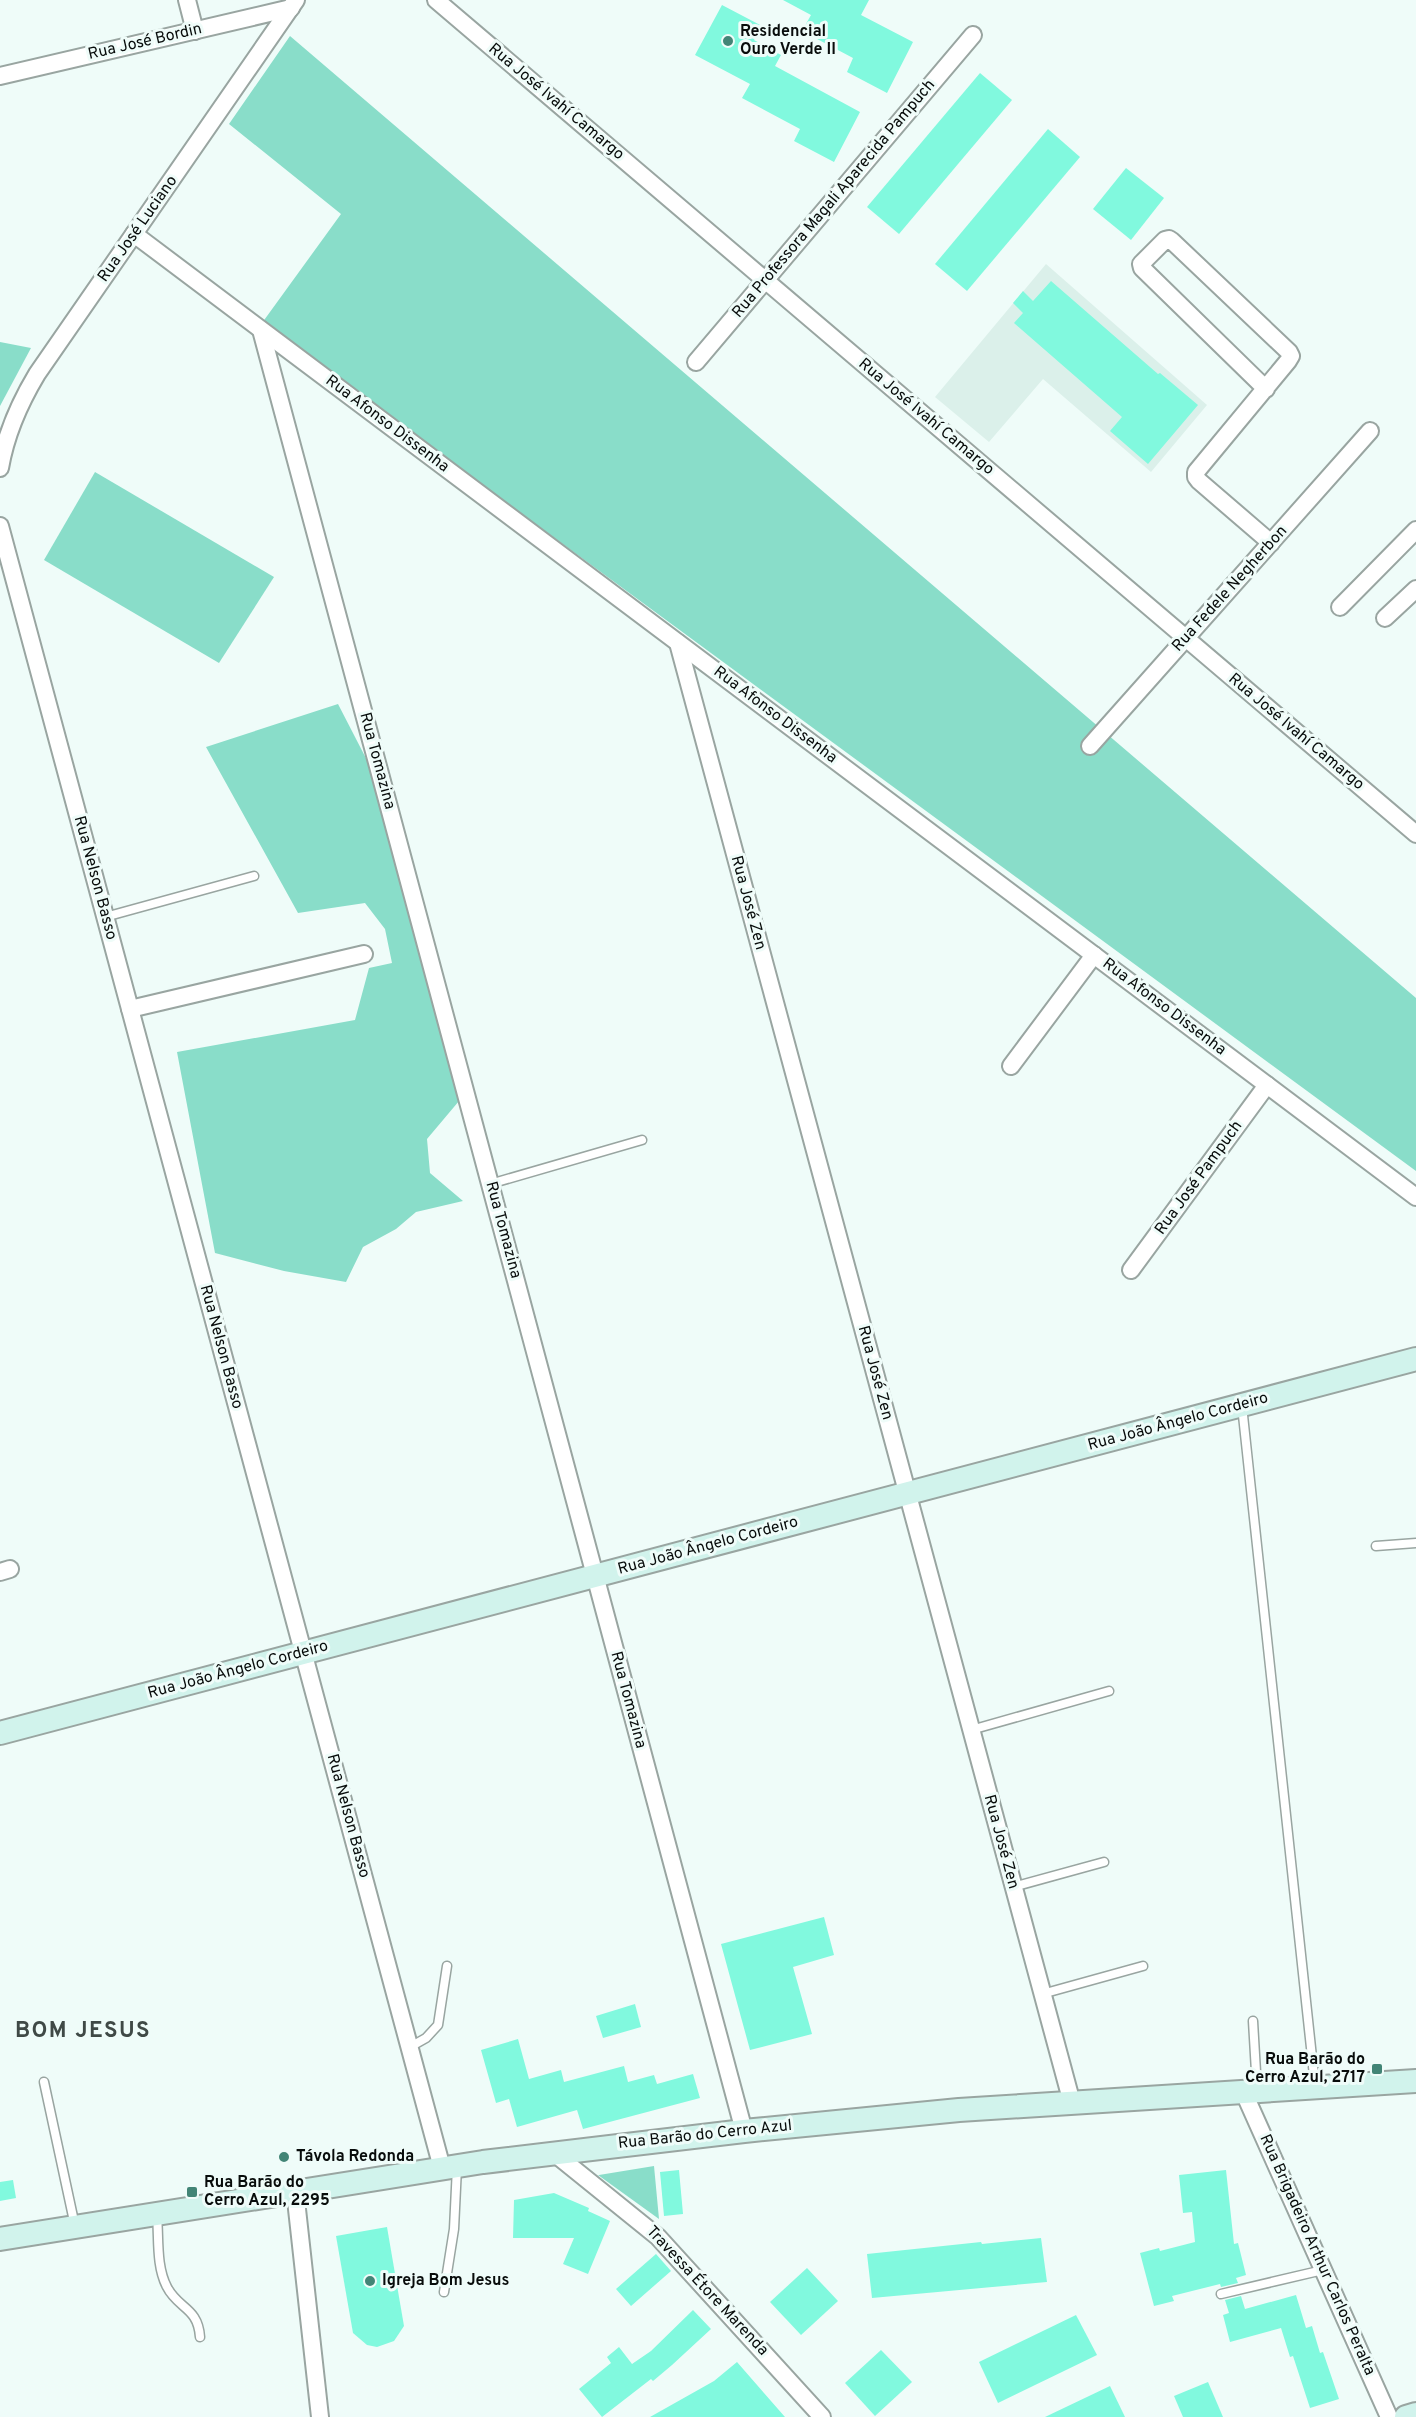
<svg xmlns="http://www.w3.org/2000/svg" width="1416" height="2417" viewBox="0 0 1416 2417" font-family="Overpass,sans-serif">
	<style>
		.built { fill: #dbf0ea }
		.green { fill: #89ddc9 }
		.building { fill: #81f9de }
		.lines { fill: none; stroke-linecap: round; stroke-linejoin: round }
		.lane-casing { stroke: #99a5a1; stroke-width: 11 }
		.street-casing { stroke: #99a5a1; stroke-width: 20 }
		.secondary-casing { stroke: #99a5a1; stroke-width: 26 }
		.lane { stroke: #fff; stroke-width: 8 }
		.street { stroke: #fff; stroke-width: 16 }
		.secondary { stroke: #d1f3ec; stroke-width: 22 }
		.poi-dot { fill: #428576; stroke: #effcf9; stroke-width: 2 }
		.labels { text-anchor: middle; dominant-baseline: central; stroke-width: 6; stroke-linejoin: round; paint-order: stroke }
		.poi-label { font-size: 16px; font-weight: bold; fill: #080c0b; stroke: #effcf9; text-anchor: start }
		.street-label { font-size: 16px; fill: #080c0b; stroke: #effcf9 }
		.district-label { font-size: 22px; font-weight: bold; letter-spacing: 1.5px; fill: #3f4946; stroke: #effcf9 }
	</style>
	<rect width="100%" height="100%" fill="#effcf9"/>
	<path class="built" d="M1046 264 1207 405 1151 472 1043 379 989 442 935 397Z"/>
	<g class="green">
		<path d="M290 36 1416 998V1171L262 323 341 214 229 124Z"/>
		<path d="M0 342 31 348 0 406Z"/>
		<path d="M95 472 274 577 219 663 44 560Z"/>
		<path d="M338 704 371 768 459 1101 427 1139 430 1173 463 1201 416 1212 396 1229 363 1247 346 1282 284 1271 215 1253 177 1052 355 1020 369 968 392 963 385 929 365 903 298 913 206 747Z"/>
		<path d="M654 2166 659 2219 598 2175H599Z"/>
	</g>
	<g class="building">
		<path d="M783 0H869L861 15 913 42 887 93 847 72 853 58 802 31 811 15Z"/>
		<path d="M722 5 762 26 754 40 781 55 775 66 860 112 834 162 794 141 800 129 742 98 750 84 695 55Z"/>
		<path d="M980 73 1012 100 899 234 867 207Z"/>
		<path d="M1048 129 1080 157 967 291 935 264Z"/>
		<path d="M1126 168 1164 198 1131 240 1093 209Z"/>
		<path d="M1051 281 1158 374 1160 373 1198 405 1148 464 1110 431 1122 417 1014 323 1023 313 1013 303 1023 291 1033 301Z"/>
		<path d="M824 1917 834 1955 793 1967 812 2034 750 2050 721 1944Z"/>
		<path d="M635 2004 641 2027 603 2038 596 2016Z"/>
		<path d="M518 2039 529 2079 561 2070 564 2082 624 2066 628 2082 654 2075 657 2084 693 2074 700 2098 583 2129 577 2110 517 2127 509 2099 496 2103 481 2050Z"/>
		<path d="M679 2170 683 2214 664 2216 660 2172Z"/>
		<path d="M1226 2170 1234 2244 1238 2243 1246 2275 1236 2278 1238 2283 1221 2287 1220 2284 1172 2296 1174 2301 1154 2306 1140 2253 1159 2248 1160 2251 1195 2242 1192 2212 1183 2213 1179 2175Z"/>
		<path d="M13 2180 16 2198 0 2201V2182Z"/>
		<path d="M554 2193 589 2208 588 2211 610 2221 588 2274 563 2264 574 2238H513L514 2200Z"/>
		<path d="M387 2227 404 2326 394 2341 377 2347 367 2345 353 2333 336 2236Z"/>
		<path d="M1041 2238 1047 2282 872 2298 867 2254 981 2242 982 2244Z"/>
		<path d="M656 2254 671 2271 631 2306 616 2289Z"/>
		<path d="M807 2268 838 2301 801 2335 770 2302Z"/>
		<path d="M1296 2295 1306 2328 1312 2326 1320 2353 1323 2352 1339 2399 1310 2408 1293 2356 1290 2357 1281 2328 1230 2342 1223 2315 1229 2313 1225 2300 1241 2296 1245 2309Z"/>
		<path d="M693 2310 711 2329 672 2365 653 2381 651 2379 602 2417 579 2389 611 2363 607 2357 619 2347 632 2364 651 2351Z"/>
		<path d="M1076 2315 1097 2355 998 2403 979 2362Z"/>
		<path d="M881 2350 912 2382 875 2416 845 2383Z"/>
		<path d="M737 2362 785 2417H650L714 2381Z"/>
		<path d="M1208 2382 1223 2417H1183L1174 2396Z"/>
		<path d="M1110 2386 1125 2417H1045Z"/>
	</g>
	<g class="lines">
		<g class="lane-casing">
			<g id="lane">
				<path d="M105 917 254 876"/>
				<path d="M490 1184 642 1140"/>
				<path d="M1242 1406 1315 2085"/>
				<path d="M1376 1546 1416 1543"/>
				<path d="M971 1730 1109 1691"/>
				<path d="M1013 1887 1104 1862"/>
				<path d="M1042 1994 1143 1966"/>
				<path d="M1253 2021 1257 2089"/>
				<path d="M410 2047 426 2038 438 2025 447 1966"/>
				<path d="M44 2082 75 2226"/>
				<path d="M157 2216C159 2239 156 2266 167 2287 178 2309 198 2307 200 2337"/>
				<path d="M444 2292 454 2229 457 2167"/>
				<path d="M1221 2294 1323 2270"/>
			</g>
		</g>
		<g class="street-casing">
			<g id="street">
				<path d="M187 0 195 31"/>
				<path d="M436 0 1416 834"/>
				<path d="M0 76 291 8"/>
				<path d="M134 234 1416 1197"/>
				<path d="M261 330 744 2131"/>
				<path d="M696 362 973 35"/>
				<path d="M1266 389 1142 268 1141 264 1165 240 1169 239 1172 241 1289 352 1291 356 1288 361 1196 472V477L1199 481 1271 543"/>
				<path d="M0 468C6 433 19 404 37 374L296 0"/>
				<path d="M0 526 442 2168"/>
				<path d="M1340 607 1416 530"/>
				<path d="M1385 618 1416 589"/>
				<path d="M678 643 1072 2103"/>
				<path d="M1090 746 1370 431"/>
				<path d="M130 1009 364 954"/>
				<path d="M1011 1066 1094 955"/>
				<path d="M1131 1270 1267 1085"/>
				<path d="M0 1572 10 1569"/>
				<path d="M1244 2093 1389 2417"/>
				<path d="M554 2153 658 2237 822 2417"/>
				<path d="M295 2191 320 2417"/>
			</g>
		</g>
		<g class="secondary-casing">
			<g id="secondary">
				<path d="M0 1733 1416 1359"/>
				<path d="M0 2239 483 2162 744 2131 959 2110 1416 2081"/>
				<path d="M1406 2417 1416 2414"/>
			</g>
		</g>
		<use href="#lane" class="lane"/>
		<use href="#street" class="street"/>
		<use href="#secondary" class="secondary"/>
	</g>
	<g class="poi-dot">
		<circle cx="728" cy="41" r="6"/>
		<rect x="1371" y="2063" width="12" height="12" rx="3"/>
		<circle cx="284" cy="2157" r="6"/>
		<rect x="186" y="2186" width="12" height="12" rx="3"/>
		<circle cx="370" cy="2281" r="6"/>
	</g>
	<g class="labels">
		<g class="poi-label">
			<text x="740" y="32">Residencial<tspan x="740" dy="18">Ouro Verde II</tspan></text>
			<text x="1365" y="2060" text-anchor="end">Rua Barão do<tspan x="1365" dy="18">Cerro Azul, 2717</tspan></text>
			<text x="296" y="2157">Távola Redonda</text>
			<text x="204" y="2183">Rua Barão do<tspan x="204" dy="18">Cerro Azul, 2295</tspan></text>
			<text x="382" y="2281">Igreja Bom Jesus</text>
		</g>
		<g class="street-label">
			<text transform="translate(145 42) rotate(-13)">Rua José Bordin</text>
			<text transform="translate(556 102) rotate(40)">Rua José Ivahí Camargo</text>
			<text transform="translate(834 199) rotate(-50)">Rua Professora Magali Aparecida Pampuch</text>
			<text transform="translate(138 229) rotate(-55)">Rua José Luciano</text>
			<text transform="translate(926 417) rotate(40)">Rua José Ivahí Camargo</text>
			<text transform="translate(387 424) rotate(37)">Rua Afonso Dissenha</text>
			<text transform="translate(1230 589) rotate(-48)">Rua Fedele Negherbon</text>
			<text transform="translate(775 715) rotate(37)">Rua Afonso Dissenha</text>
			<text transform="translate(1296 732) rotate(40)">Rua José Ivahí Camargo</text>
			<text transform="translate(377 761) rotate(75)">Rua Tomazina</text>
			<text transform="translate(95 878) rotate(75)">Rua Nelson Basso</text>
			<text transform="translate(748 903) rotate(75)">Rua José Zen</text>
			<text transform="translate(1164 1007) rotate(37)">Rua Afonso Dissenha</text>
			<text transform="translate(1199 1178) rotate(-54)">Rua José Pampuch</text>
			<text transform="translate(503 1230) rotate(75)">Rua Tomazina</text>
			<text transform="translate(221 1347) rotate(75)">Rua Nelson Basso</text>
			<text transform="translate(875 1373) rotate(75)">Rua José Zen</text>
			<text transform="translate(1178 1422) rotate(-15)">Rua João Ângelo Cordeiro</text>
			<text transform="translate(708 1546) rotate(-15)">Rua João Ângelo Cordeiro</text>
			<text transform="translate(238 1670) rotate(-15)">Rua João Ângelo Cordeiro</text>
			<text transform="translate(628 1700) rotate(75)">Rua Tomazina</text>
			<text transform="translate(348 1816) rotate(75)">Rua Nelson Basso</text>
			<text transform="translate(1001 1842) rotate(75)">Rua José Zen</text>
			<text transform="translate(705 2135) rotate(-6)">Rua Barão do Cerro Azul</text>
			<text transform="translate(1317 2255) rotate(66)">Rua Brigadeiro Arthur Carlos Peralta</text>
			<text transform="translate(707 2291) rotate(47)">Travessa Étore Marenda</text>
		</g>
		<g class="district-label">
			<text x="83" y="2031">BOM JESUS</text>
		</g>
	</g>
</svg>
